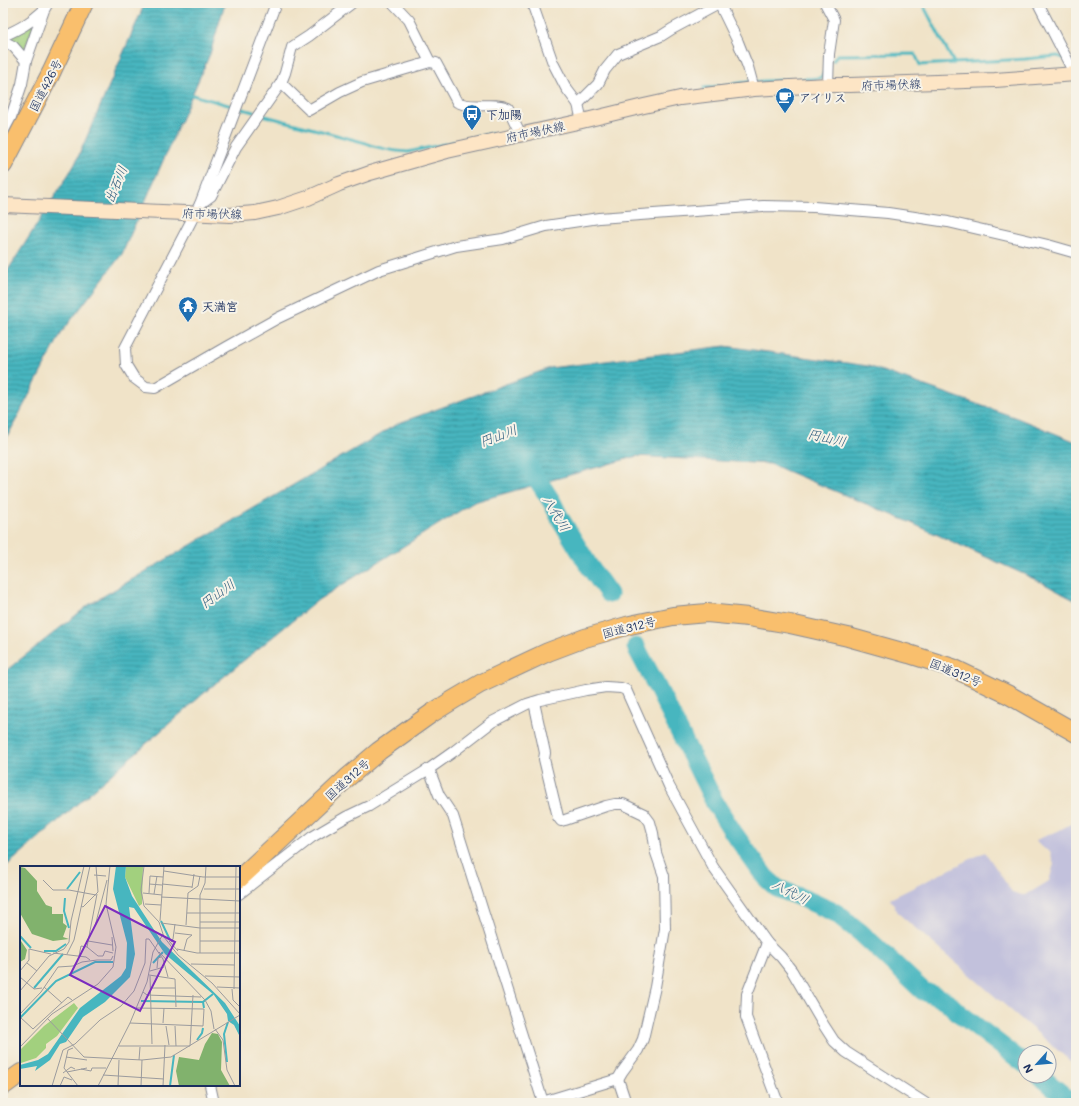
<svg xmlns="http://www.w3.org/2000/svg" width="1079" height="1106" viewBox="0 0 1079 1106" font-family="Mali,'Klee One',sans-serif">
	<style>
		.industrial { fill: #c2c1dc }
		.grass { fill: url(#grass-tufts); stroke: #5e806e }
		.water { fill: url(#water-rules); stroke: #31728e }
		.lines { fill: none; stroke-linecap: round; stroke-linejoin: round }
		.stream { stroke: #47b6bf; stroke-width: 3 }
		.river { stroke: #47b6bf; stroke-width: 19 }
		.street-casing { stroke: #868993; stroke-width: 12 }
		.secondary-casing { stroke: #868993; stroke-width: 16 }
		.highway-casing { stroke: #868993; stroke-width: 20 }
		.street { stroke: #fff; stroke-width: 10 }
		.secondary { stroke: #fde5c5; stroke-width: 14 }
		.highway { stroke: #f9bf6d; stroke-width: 18 }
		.labels { text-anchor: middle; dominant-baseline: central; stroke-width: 4; stroke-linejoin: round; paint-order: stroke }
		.street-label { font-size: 12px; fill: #1b2f5e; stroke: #f7f3e8 }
		.poi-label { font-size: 12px; font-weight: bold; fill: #1b2f5e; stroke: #f7f3e8; text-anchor: start }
		.water-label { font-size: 13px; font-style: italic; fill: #28587b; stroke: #f7f3e8 }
		.inset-river { fill: none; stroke: #47b6bf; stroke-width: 2 }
		.inset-road { fill: none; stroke: #9b9b9e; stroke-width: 1 }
		.view { fill: #7b2cbf; fill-opacity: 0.15; stroke: #7b2cbf; stroke-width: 2 }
		.inset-edge { fill: none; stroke: #1b2f5e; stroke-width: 2 }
	</style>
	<defs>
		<pattern id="grass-tufts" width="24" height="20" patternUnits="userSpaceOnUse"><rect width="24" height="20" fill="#a2d07e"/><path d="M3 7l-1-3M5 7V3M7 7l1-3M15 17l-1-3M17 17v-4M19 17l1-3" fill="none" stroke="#8bb36f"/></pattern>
		<pattern id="water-rules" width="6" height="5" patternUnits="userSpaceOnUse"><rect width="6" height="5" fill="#47b6bf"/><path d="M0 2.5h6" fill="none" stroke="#3a949e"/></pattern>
	</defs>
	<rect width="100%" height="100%" fill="#f7f3e8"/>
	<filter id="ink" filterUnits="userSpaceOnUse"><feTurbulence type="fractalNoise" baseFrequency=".025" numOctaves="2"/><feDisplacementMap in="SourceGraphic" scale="8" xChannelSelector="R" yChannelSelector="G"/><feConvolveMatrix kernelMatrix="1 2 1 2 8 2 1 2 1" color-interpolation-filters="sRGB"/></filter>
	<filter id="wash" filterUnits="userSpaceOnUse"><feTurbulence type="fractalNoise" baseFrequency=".012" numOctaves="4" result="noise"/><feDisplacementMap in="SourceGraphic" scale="16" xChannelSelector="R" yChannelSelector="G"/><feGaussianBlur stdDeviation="0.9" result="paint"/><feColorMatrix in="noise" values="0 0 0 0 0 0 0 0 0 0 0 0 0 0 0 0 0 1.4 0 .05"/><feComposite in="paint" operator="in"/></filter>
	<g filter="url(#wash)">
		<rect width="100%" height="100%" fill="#f0e3c8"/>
		<path class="industrial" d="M1076 821V1066L899 914 890 899 985 852 1012 892 1022 895H1026L1049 881 1054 864 1050 852 1040 846 1036 840 1058 831Z"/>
		<path class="grass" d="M35 22 24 51 7 37Z"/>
		<g class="water">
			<path d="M145 3H225L210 54 122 254 62 332 3 445V278L75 164Z"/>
			<path d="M725 346 868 366 1017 418 1076 442V601L1041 582 907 521 770 464 637 456 474 502 318 600 210 688 3 869V673L90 604 399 423 550 368Z"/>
		</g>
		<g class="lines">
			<g class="stream">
				<path d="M922 3 954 63"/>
				<path d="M833 61 837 55 915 54 920 65 1025 59 1058 56 1063 58"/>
				<path d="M704 88 748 82 820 78 825 72"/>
				<path d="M189 94 257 113"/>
				<path d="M262 115 366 143C379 149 393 151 408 152L491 134"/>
			</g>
			<g class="river">
				<path d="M526 462 552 502 561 520 589 566 609 594"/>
				<path d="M636 647 656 685 716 805 733 832 765 877 777 888 807 900 836 913 861 933 923 991 945 1000 959 1013 1025 1064"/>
				<path d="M1040 1076 1073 1103"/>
			</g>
		</g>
	</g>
	<g filter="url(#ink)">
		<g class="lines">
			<g class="street-casing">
				<g id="street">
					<path d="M276 3 200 204 125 348 126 365 134 378 146 387 155 388 226 347 278 318 379 270 456 246 503 239 546 226 599 218 763 206 814 207 888 213 948 222 1048 245 1076 253"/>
					<path d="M393 3 409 20 430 62"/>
					<path d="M532 3 553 63 566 88 578 104 582 121"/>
					<path d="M825 3 834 20 829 54 828 85"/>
					<path d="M1038 3 1075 75"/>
					<path d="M720 5 738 42 748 67 754 89"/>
					<path d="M3 36C19 29 30 23 43 11"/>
					<path d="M3 41 13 46 26 61"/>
					<path d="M281 83 309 110 340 92 362 82 430 62 436 63 457 102C473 110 492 101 508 108L521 135"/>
					<path d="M578 104 598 84 605 70 618 54 661 36 672 29 715 6 725 3"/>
					<path d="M3 132 11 117 22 84 26 61 44 10 48 3"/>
					<path d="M200 204 211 196 236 147 281 83 285 73 292 47 309 36 352 3"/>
					<path d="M534 702 545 753 544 759 558 817 561 821 565 820 606 806 615 804H623L644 814 650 822 653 833 656 853 664 876 665 929 655 987 643 1039 638 1050 622 1072 618 1079"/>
					<path d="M429 769 439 795 453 816 543 1102"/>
					<path d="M239 894 312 837 346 817 369 806 429 769 453 752 492 722 527 704 540 700 586 690 606 687 621 688 626 690 669 786 713 867 767 943 781 957 792 971 823 1024 834 1041 846 1052 925 1103"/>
					<path d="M767 943 747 994 746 1017 778 1103"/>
					<path d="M210 1085 214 1103"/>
					<path d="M539 1103 618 1079 626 1103"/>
				</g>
			</g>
			<g class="secondary-casing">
				<path id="secondary" d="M3 205 230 215 255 213 278 208 308 198 339 184 370 173 447 151 582 121 644 106 680 98 754 89 828 85H850L995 80 1076 74"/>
			</g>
			<g class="highway-casing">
				<g id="highway">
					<path d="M3 165 51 73 84 3"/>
					<path d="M239 879 347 778 379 751 432 713 453 700 480 684 548 652 585 638 630 625 673 616 707 613 748 617 790 624 848 637 909 654 953 668 1009 695 1076 733"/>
					<path d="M3 1086 21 1073"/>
				</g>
			</g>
			<use href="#street" class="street"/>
			<use href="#secondary" class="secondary"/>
			<use href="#highway" class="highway"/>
		</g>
	</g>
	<defs>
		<g id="cafe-pin" transform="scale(1)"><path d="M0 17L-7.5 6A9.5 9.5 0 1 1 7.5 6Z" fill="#1f6fb2" stroke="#f7f3e8"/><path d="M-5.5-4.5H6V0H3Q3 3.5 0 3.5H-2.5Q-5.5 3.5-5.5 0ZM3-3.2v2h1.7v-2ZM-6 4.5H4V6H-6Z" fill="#fff"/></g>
		<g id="bus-pin" transform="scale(1)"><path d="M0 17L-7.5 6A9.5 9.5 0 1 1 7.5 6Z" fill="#1f6fb2" stroke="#f7f3e8"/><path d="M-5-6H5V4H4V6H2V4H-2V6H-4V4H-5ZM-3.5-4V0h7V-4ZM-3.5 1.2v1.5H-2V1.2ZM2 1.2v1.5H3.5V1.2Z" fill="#fff"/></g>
		<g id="temple-pin" transform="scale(1)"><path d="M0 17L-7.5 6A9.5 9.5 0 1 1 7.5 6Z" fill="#1f6fb2" stroke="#f7f3e8"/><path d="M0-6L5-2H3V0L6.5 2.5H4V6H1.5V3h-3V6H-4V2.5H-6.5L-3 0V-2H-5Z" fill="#fff"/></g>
	</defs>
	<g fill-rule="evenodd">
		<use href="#cafe-pin" x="785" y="97"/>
		<use href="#bus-pin" x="472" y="114"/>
		<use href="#temple-pin" x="188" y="306"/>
	</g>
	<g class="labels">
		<g class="street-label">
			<text transform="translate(891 84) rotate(-2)">府市場伏線</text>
			<text transform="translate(45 85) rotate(-63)">国道426号</text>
			<text transform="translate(535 131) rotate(-12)">府市場伏線</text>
			<text transform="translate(212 213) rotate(1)">府市場伏線</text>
			<text transform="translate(629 627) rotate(-14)">国道312号</text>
			<text transform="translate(956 672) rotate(22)">国道312号</text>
			<text transform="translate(347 779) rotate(-42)">国道312号</text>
		</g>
		<g class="poi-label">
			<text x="799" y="97">アイリス</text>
			<text x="486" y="114">下加陽</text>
			<text x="202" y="306">天満宮</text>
		</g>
		<g class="water-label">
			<text transform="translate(115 184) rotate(-67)">出石川</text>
			<text transform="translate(498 435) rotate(-21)">円山川</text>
			<text transform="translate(827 437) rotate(12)">円山川</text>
			<text transform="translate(557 513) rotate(59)">八代川</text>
			<text transform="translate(217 593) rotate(-36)">円山川</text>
			<text transform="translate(791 891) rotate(27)">八代川</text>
		</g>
	</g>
	<g transform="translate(20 866)">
		<rect width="220" height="220" fill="#f0e3c8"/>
		<path d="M106 0H123L122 38 119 40 105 11ZM54 137 58 142 37 170 26 178V182L16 192 1 197 0 184 24 160Z" fill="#a2d07e"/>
		<path d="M0 1 5 2 17 15V25L26 39 32 41V48H43V57L47 60 43 71 49 73 33 75 12 68 0 47ZM0 63 1 75 7 84 5 93 0 96ZM192 167 198 168 202 176 201 204 210 220H159L156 205 159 191 179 194 185 178Z" fill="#81b26d"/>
		<path d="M96 0H106L105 11 112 30 142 76 205 137 220 160V171L214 159 208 155 207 148 194 129 145 88 114 42 109 41 115 88 110 111 85 136 63 151 46 176 40 178 30 194 15 205 17 200 0 203V199L18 194 28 188 60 142 101 110 106 102 107 77 93 23Z" fill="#47b6bf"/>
		<path class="inset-river" d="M47 23 60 6M45 32 44 45 49 62M141 55 150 74M0 70 11 82M24 85H36L46 78M133 97 143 86M14 122 43 88M121 135 183 136M184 142 183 136 193 128M0 152 36 115 75 96H93M177 174 182 167 183 162M207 196 204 168 208 156M150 220 154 189"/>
		<path class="inset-road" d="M124 0 121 24 124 40 139 56 144 71 158 89 192 117 220 148M144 5 183 11H220M74 9 86 10M23 14 33 24H49L76 29M129 18 142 19M142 18 172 21M172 22 174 8M184 23H220M123 27 142 29M129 27 130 10 143 11M134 28 137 10M141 31 220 35M125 38 141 39M61 40 63 41 78 26 76 0M167 47H220M140 55 144 0M180 56H220M141 57 180 62M166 59 168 27 178 20 180 10M75 60 87 14M180 62H220M155 67 172 69 167 73 164 84M92 71 93 85M68 75 92 79M149 75 158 85M180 75H220M151 76 153 73 155 58M67 81 78 90H83L85 85 93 87M157 83 177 87H220M139 86 185 134 191 145 194 163M33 87 66 91 70 94M180 87V29L185 17 186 0M47 88 54 74 70 0M59 90 61 80 67 81 77 28M7 97 17 105M171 98 215 99M137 102 138 92 141 91M0 105 9 94V83L31 88M130 105 144 101M129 109 155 113 156 141M130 110 132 178M185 110 220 111M0 111 14 123 22 122M24 121 42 137M197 121 220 122M132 122H155M212 123 213 134 220 141M214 123 216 0M0 125 29 90 44 83 49 76 51 55 64 0M123 126 127 129 181 131M0 148 21 126 38 101 53 100 62 96 77 94H91L93 90M0 151 13 163 48 131 52 134M27 152 64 191 122 194 151 191 220 149M110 157 183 160 184 143 116 142M143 157 144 142M146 160 149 179M155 160 156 180M195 163 203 174 207 204 215 220M99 180H170M170 180 173 129M0 181 32 148 78 118 93 101 96 81 86 38 90 0M53 182 48 184 44 202 58 220M46 191 67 194M119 194 120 181M61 203 71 205 72 202H86M47 206 67 202M43 207 51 201 55 203M83 209 144 213M32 220 43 184 55 178 80 154 101 140 114 125 125 97 126 73H129L143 93 148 111M40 220 44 211 52 214M78 220 110 157 127 116 133 86 143 68M98 220 99 194M121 220 122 194M143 220 145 179"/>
		<path class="view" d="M85 40 155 76 120 145 50 109Z"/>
		<rect width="220" height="220" class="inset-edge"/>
	</g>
	<rect width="1079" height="1106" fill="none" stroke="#f7f3e8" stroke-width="16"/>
	<g transform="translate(1037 1064) rotate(243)"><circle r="19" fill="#f7f3e8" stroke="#9fa5b1"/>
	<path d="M0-3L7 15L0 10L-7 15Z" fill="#1f6fb2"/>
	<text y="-6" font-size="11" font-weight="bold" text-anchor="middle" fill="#1b2f5e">N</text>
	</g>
</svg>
